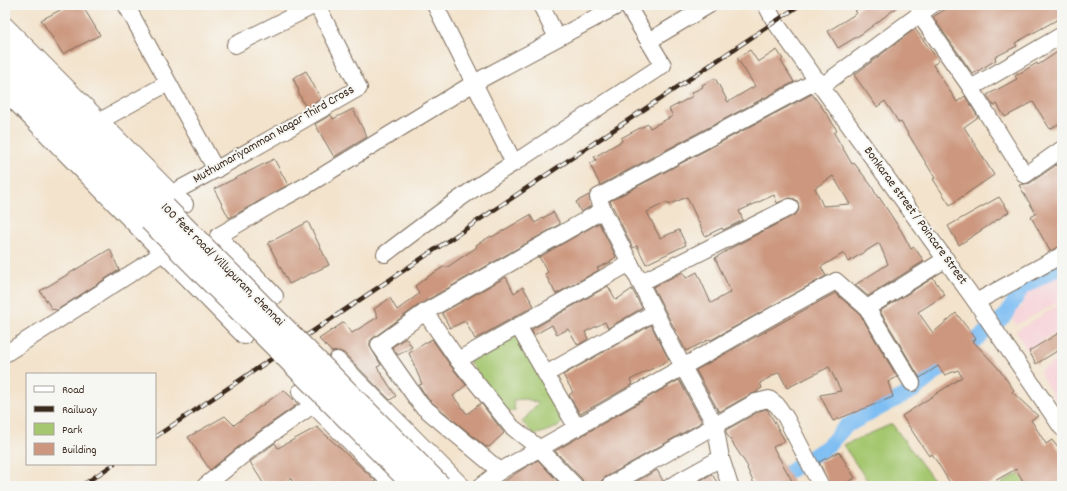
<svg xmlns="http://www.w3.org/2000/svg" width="1067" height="491" viewBox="0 0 1067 491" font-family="Dekko,sans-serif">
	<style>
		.built { fill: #f7cfd5 }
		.green { fill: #a5c770; stroke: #707847 }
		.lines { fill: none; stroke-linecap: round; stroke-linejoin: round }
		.canal { stroke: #7ebef3; stroke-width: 15 }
		.building { fill: #cc977e; fill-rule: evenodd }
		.minor-casing { stroke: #7b6b5b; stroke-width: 18 }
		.highway-casing { stroke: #7b6b5b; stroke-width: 24 }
		.minor { stroke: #fff; stroke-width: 16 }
		.highway { stroke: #fff; stroke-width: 22 }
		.rail-casing { stroke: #3b2a1e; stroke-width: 4.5 }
		.rail { stroke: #f6f6f2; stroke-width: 3; stroke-dasharray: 9; stroke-linecap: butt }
		.highway-bridge-casing { stroke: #7b6b5b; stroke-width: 24; stroke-linecap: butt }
		.highway-bridge { stroke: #fff; stroke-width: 22 }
		.labels { text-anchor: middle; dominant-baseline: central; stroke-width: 4; stroke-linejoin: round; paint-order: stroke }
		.street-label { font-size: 13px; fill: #3b2a1e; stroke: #f6f6f2 }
	</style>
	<rect width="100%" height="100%" fill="#f6f6f2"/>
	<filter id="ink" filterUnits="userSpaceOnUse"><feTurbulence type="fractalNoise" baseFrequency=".025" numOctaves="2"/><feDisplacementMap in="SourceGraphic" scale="8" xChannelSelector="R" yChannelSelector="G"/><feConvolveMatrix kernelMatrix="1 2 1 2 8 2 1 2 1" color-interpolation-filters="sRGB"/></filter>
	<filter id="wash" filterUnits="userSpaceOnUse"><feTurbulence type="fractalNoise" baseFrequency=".012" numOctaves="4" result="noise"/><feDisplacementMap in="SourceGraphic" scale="16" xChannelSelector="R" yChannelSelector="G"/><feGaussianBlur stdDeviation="0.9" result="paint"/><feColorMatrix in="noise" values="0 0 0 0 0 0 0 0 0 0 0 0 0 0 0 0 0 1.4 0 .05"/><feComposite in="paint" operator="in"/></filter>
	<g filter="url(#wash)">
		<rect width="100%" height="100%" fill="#f3e3cc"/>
		<g class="built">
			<path d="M1062 273V300L1016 325 1010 314 1023 307 1018 298Z"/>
			<path d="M1062 303V329L1027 350 1016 331Z"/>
			<path d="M1062 357V396L1055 400 1039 371Z"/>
		</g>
		<g class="green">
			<path d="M516 332 553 400 563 420 558 427 535 435 522 422 538 403 526 399 513 400 515 410 508 412 469 362Z"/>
			<path d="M892 424 938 486H871L843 445Z"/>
			<path d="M1019 473 1028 486H997Z"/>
		</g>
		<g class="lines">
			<path class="canal" d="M767 486 828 446 846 426 916 389 1006 315 1022 288 1062 266"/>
		</g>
		<g id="blocks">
			<g class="building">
				<path d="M70 5H82L100 35 63 54 41 20Z"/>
				<path d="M864 5H900L863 33 838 48 828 31 857 13 855 11Z"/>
				<path d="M952 5H1062V17L1015 43 1017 46 995 57 996 60 973 74 933 17Z"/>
				<path d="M915 29 939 61 933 65 957 102 965 96 978 117 964 127 994 175 950 205 933 179 935 178 901 122 899 123 885 101 877 107 854 75Z"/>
				<path d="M1062 49V122L1050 129 1033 102 1005 117 997 104 994 106 987 95 1017 79 1015 76 1037 63 1038 65Z"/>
				<path d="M750 50 758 62 777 50 783 59 781 61 794 82 600 185 590 164 596 160 594 157 622 141 621 138 638 129 648 124 650 128 673 116 669 109 693 96 691 93 703 87 702 85 715 78 728 102 755 86 737 58Z"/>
				<path d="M306 71 321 99 306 108 298 92 299 91 293 78Z"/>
				<path d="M812 94 829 117 837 131 834 133 852 164 854 163 871 185 878 198 879 197 902 232 911 249 914 247 924 261 868 296 855 285 888 264 879 243 848 262 844 253 821 267 826 276 711 340 710 339 686 351 653 287 683 272 686 278 697 272 711 303 731 292 715 258 731 248 794 215 798 212 799 208 798 202 795 199 790 198 777 203 774 195 739 211 743 220 723 230 722 228 705 236 687 197 668 205 667 202 647 212 660 238 679 230 686 245 646 264 637 246 633 248 610 201ZM833 176 850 204 823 206 815 188Z"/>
				<path d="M353 109 367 137 334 157 315 124 331 115 333 119Z"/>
				<path d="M274 159 288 185 229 218 214 189Z"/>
				<path d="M1062 161V246L1050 251 1031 217 1036 214 1019 185 1030 183Z"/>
				<path d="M589 195 591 206 581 212 576 202Z"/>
				<path d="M999 197 1009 212 959 245 948 226Z"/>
				<path d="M553 212 560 224 420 304 373 338 370 341V346L381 365 377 367 396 396 390 400 344 353 339 351 332 352 319 339 344 322 352 333 378 317 374 309 390 298 397 310 419 294 415 286 424 279 445 266 446 268 477 247 476 245 491 236 492 237 530 215 535 223Z"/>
				<path d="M308 222 329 265 289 284 268 243Z"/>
				<path d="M599 223 616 257 610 261 611 262 597 268 599 270 556 294 545 274 548 272 539 257Z"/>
				<path d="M110 249 119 270 57 310 52 309 40 291Z"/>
				<path d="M506 277 514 293 523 287 534 306 475 339 465 321 450 328 442 313Z"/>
				<path d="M933 278 945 295 918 312 933 333 956 313 976 339 973 341 998 368 1014 390 1012 392 1038 416 1031 420 1046 444 1052 440 1062 453V486H1026L1016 469 986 486H952L932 454 929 456 902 416 962 377 958 370 945 375 938 366 920 378 880 311Z"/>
				<path d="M608 286 616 300 632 289 642 308 608 328 605 322 585 332 588 339 578 345 568 329 557 335 552 325 534 335 531 330Z"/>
				<path d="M835 293 860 314 897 377 888 382 893 397 833 421 820 395 841 391 829 367 787 388 779 372 760 383 762 388 757 391 758 392 751 394 719 412 696 370Z"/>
				<path d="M651 325 669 360 630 380 633 384 580 414 569 395 573 392 563 375Z"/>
				<path d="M1062 331V348L1036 364 1029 351Z"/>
				<path d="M406 338 412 347 398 355 392 347Z"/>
				<path d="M432 339 450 365 466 385 453 396 467 414 481 403 504 433 489 447 488 446 486 447 428 399 419 385 422 384 409 353Z"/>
				<path d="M679 380 702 422 604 478 601 481 600 485 597 486H584L582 479 555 451Z"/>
				<path d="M284 390 298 404 247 440 210 470 188 437 225 416 234 425Z"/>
				<path d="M767 409 785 441 773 447 795 486H755L747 468 748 467 726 433V430L760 411Z"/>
				<path d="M317 427 376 481 367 486H294L291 478 281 486H265L250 462 275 443 278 448Z"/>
				<path d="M839 452 855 478 841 486H830L819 462Z"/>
				<path d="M538 460 562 486H498L516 473Z"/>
				<path d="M657 470 663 481 662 486H628Z"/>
				<path d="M712 474 719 486H690Z"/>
			</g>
		</g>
	</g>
	<g filter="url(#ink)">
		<use href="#blocks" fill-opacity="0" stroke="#7b6b5b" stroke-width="1"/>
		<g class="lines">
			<g class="minor-casing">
				<g id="minor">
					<path d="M126 5 216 170"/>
					<path d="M435 5 514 163"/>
					<path d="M541 5 557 38"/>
					<path d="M766 5 775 22 976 302 1062 428"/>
					<path d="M919 14 971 88 1025 175 1062 149"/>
					<path d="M5 25 172 193 185 204"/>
					<path d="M649 41 709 5"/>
					<path d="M235 45 315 5"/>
					<path d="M822 86 932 5"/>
					<path d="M971 88 1062 35"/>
					<path d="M5 92 244 336"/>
					<path d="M100 121 168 83"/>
					<path d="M172 193C236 160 297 123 359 88L317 5"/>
					<path d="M385 254C427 222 469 190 514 163L663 65 627 5"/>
					<path d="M640 283 790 207"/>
					<path d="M275 296 218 236 274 203 309 184 474 83 619 5"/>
					<path d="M976 302 1062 255"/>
					<path d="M867 308 912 383"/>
					<path d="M425 312 458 360 512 427 540 449 575 486"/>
					<path d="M518 326 577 428"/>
					<path d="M5 354 163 253"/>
					<path d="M337 360 462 486"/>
					<path d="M458 360 630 263"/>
					<path d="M546 374 655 312"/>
					<path d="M300 392 394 486"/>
					<path d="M500 471 421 405 379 345 425 312 603 210"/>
					<path d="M205 486 253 447 313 405"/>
					<path d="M481 486 500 471 781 311 836 281 867 308 946 259"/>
					<path d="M609 486 756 402 769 399 777 405 786 418 821 486"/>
					<path d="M671 486 721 458"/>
					<path d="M730 486 721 458 715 425 683 367 603 210 598 197 818 80"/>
				</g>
			</g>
			<g class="highway-casing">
				<g id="highway">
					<path d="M5 43 165 208"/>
					<path d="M5 71 150 220"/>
				</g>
			</g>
			<use href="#minor" class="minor"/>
			<use href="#highway" class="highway"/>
			<g class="rail-casing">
				<g id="rail">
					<path d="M155 437 800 5"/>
					<path d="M81 486 114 464"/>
				</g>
			</g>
			<use href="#rail" class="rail"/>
			<g class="highway-bridge-casing">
				<g id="highway-bridge">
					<path d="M165 208 440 486"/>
					<path d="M150 220 415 486"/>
				</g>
			</g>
			<use href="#highway-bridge" class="highway-bridge"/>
		</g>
	</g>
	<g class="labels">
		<g class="street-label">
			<text transform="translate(274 135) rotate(-30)">Muthumariyamman Nagar Third Cross</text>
			<text transform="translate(915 216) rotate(54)">Bonkarae street / Poincare Street</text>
			<text transform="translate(222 265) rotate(45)">100 feet road/ Villupuram, chennai</text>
		</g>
	</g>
	<rect width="1067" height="491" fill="none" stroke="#f6f6f2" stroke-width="20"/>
	<rect x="26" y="373" width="130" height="92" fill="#f6f6f2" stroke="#aba49d"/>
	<rect x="34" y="386" width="20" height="6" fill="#ffffff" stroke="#aba49d"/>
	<text x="62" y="393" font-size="12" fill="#3b2a1e">Road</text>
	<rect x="34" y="406" width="20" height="6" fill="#3b2a1e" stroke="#aba49d"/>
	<text x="62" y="413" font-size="12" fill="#3b2a1e">Railway</text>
	<rect x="34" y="423" width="20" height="12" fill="#a5c770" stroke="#aba49d"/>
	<text x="62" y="433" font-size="12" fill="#3b2a1e">Park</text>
	<rect x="34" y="443" width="20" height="12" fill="#cc977e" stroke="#aba49d"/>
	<text x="62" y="453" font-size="12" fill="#3b2a1e">Building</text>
</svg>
